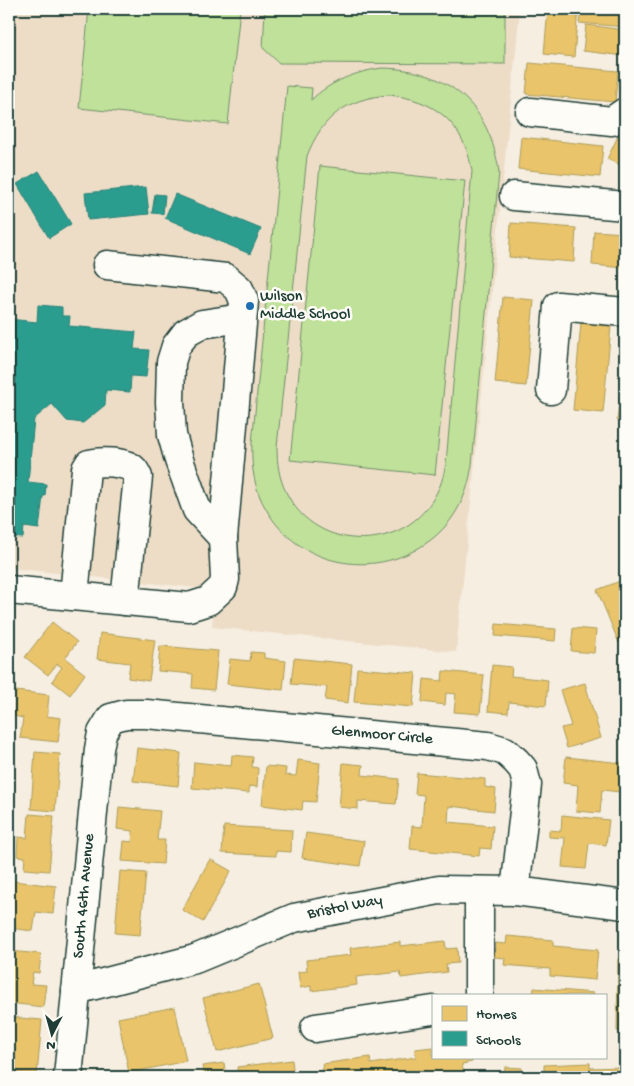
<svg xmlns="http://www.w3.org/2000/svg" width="634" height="1086" viewBox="0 0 634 1086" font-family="'Gochi Hand',sans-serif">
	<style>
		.built { fill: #edddc7 }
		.garden { fill: #c0e19a; stroke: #708f67; fill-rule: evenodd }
		.homes { fill: #e9c46a; stroke: #ac9c5a }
		.schools { fill: #2a9d8f; stroke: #278074 }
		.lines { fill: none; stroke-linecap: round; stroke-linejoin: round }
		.minor-casing { stroke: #1f3d34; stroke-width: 31 }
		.minor { stroke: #fdfcf7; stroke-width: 28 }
		.poi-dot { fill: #1f6fb2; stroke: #fdfcf7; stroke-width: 2 }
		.labels { text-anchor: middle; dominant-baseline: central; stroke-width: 5; stroke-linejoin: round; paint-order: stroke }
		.poi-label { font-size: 16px; fill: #1f3d34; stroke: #fdfcf7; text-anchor: start }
		.street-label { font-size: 16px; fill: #1f3d34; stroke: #fdfcf7 }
	</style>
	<rect width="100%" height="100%" fill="#f6eee1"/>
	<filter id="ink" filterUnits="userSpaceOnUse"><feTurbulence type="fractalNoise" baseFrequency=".02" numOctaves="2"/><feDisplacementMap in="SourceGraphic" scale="10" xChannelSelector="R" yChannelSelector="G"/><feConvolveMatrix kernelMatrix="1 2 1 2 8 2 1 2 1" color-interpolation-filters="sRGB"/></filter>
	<g filter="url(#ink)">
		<path class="built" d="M9 9H520L456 652 212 627 215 590 9 568Z"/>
		<g class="garden">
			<path d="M89 9H240L228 124 79 108Z"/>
			<path d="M265 9H505V64L279 63 263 48Z"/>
			<path d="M382 68C449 69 490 106 499 172L472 465C470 476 468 487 463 498 455 517 442 533 425 544 373 580 298 566 266 509 254 489 251 467 252 443L287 86 312 88 311 100C331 81 355 72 382 68ZM388 95C436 99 464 124 472 171L446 463C444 473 442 483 437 492 407 554 316 554 286 492 279 478 277 463 277 447L307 156C322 117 346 99 388 95Z"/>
			<path d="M320 166 465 181 435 475 290 460Z"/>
		</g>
		<g class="homes">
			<path d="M548 9H578L574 57 544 54Z"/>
			<path d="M581 9 625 13V27L579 23Z"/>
			<path d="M586 25 625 30V56L583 51Z"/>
			<path d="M529 63 618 71 615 102 526 94Z"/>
			<path d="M620 132 625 134V167L607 159Z"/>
			<path d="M521 137 603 146 600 177 518 169Z"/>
			<path d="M511 223 576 228 574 262 509 257Z"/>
			<path d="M594 231 625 233V268L592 265Z"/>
			<path d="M503 297 534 300 526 386 495 383Z"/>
			<path d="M581 323 611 326 603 413 573 410Z"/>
			<path d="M622 383H625V421L617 420Z"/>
			<path d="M624 476H625V511H621Z"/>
			<path d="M625 579V640L619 643 597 590Z"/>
			<path d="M52 622 77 642 65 658 85 674 70 695 52 681 62 667 57 664 48 675 25 657Z"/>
			<path d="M496 624 556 629 555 641 495 636Z"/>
			<path d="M573 628 596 630 594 653 571 651Z"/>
			<path d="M100 633 155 640 149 681 128 678 130 663 97 659Z"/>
			<path d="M160 646 218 651 214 690 192 688 193 674 158 671Z"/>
			<path d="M251 652 264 653V658L286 661 283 690 227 684 230 659 250 661Z"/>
			<path d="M294 658 352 664 348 703 325 700 327 687 291 684Z"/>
			<path d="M492 665 512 667 511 676 548 680 546 706 509 702 508 713 488 711Z"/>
			<path d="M357 668 416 673 413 707 354 702Z"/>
			<path d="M443 671 484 675 480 714 454 712 456 694 446 693 445 705 422 702 424 679 442 681Z"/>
			<path d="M585 683 601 738 567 748 561 728 571 726 560 690Z"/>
			<path d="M16 691 49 695 47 716 61 718 58 742 20 738 23 718 14 716Z"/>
			<path d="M137 748 181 753 178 786 133 781Z"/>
			<path d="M35 752 60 754 55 811 31 809Z"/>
			<path d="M232 755 253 757 252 767 258 768 257 787 249 786V793L192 788 194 762 231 766Z"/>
			<path d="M566 757 622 763 620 792 602 790 600 813 576 811 578 785 563 783Z"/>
			<path d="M298 760 320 763 316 802 303 801 302 810 262 805 266 766 286 768 285 775 296 776Z"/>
			<path d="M343 763 363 765 362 775 399 779 396 804 358 801V809L339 807Z"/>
			<path d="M417 773 485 779V787L496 789 494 811 449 806 448 822 493 826 491 849 480 848 479 856 410 849 412 826 422 827 424 795 415 794Z"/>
			<path d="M119 807 160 811 157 840H165L163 864 122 861 124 841 132 842 133 831 117 829Z"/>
			<path d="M29 814 54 816 49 871 24 869 25 857 17 856 18 837 27 838Z"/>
			<path d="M562 815 609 820 606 845 589 843 586 869 562 867 565 838 549 837V830L561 831Z"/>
			<path d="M621 822 625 823V846H619Z"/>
			<path d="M224 826 292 830 291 852 276 851V856L222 853Z"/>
			<path d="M306 833 364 841 360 866 302 858Z"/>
			<path d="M210 859 231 871 203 922 182 910Z"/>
			<path d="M120 871 146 873 140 935 115 933Z"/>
			<path d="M13 881 56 886 53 914 36 912 33 931 9 928V915Z"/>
			<path d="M507 936 553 940V946L598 950 595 980 550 976V969L504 965 505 958 494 957 496 943 506 944Z"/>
			<path d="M445 941 446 949 457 948 458 963 446 964 447 972 401 978 400 972 356 977 357 985 311 991V986L300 988 298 972 307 971 306 960 351 955 350 948 400 942V946Z"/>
			<path d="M9 951 41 954 39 973 33 972 31 984 46 985 43 1007 9 1003Z"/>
			<path d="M618 959H625V1031H617Z"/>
			<path d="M259 984 273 1038 217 1052 203 998Z"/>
			<path d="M534 988 594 993V995H533Z"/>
			<path d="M175 1007 186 1061 129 1073 118 1018Z"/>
			<path d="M9 1017 42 1020 37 1075 11 1072 12 1054 9 1053Z"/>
			<path d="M433 1047V1057H472V1062L462 1064 464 1077H315L314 1072 323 1071 322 1064 370 1057 371 1064 416 1057 415 1049Z"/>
			<path d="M292 1060 294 1077H238L237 1067Z"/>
			<path d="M224 1063 226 1077H204L202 1066Z"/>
			<path d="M590 1063V1068L625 1067V1077H544V1065Z"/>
			<path d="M505 1067 522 1068 521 1077H492V1076L504 1077Z"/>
		</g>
		<g class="schools">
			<path d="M39 171 71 224 49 238 17 184Z"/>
			<path d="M146 187 149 214 88 220 85 193Z"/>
			<path d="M155 194 165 195 163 214 152 213Z"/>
			<path d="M175 194 261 229 250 254 165 218Z"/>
			<path d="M38 305 62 307V316H70L69 326 136 332 134 349 149 350 146 377 131 376 130 392 106 390 105 405 83 423 67 421 52 404 34 419 28 482 46 484 45 496H43L39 529 24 527 23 538 9 537V319L37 322Z"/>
		</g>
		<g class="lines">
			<g class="minor-casing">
				<g id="minor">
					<path d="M530 112 612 121 625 112"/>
					<path d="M514 196 625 206"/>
					<path d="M551 390 558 306 625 312"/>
					<path d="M223 538 197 510 179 460 172 435 170 402 171 362 176 346 186 333 202 324 242 318"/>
					<path d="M9 590 189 607 208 601 223 587 225 579 223 538 244 301 239 289 226 278 107 265"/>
					<path d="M74 596 86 469 89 464C99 461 126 461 134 470 135 471 137 475 138 477L125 601"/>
					<path d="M479 891V995"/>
					<path d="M76 990 195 959 294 918 439 890 515 891 625 905"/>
					<path d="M315 1028 433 1010"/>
					<path d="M68 1077 99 749 102 733 111 718 126 714H146L488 746 505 751 516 761 523 769 527 785 515 891"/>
				</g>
			</g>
			<use href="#minor" class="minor"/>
		</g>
	</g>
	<circle class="poi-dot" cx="250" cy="306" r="5"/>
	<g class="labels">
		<g class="poi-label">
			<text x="260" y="297">Wilson<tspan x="260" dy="18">Middle School</tspan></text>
		</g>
		<g class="street-label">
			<text transform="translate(382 736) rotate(5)">Glenmoor Circle</text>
			<text transform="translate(85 896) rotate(-85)">South 46th Avenue</text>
			<text transform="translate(345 908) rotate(-11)">Bristol Way</text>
		</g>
	</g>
	<rect width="634" height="1086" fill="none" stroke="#fdfcf7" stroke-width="30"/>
	<rect x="15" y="15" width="604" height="1056" fill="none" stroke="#1f3d34" stroke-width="2" filter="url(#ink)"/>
	<rect x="432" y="994" width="175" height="65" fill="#fdfcf7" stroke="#a4b0a9"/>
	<rect x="442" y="1006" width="25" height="15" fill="#e9c46a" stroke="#a4b0a9"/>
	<text x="476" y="1018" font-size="15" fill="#1f3d34">Homes</text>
	<rect x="442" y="1031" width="25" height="15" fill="#2a9d8f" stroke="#a4b0a9"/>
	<text x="476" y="1044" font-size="15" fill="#1f3d34">Schools</text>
	<g transform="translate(52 1034) rotate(186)" stroke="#fdfcf7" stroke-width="4" paint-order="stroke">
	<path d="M0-4L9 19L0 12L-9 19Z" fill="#1f3d34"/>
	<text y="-8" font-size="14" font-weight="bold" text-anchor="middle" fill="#1f3d34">N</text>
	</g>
</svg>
